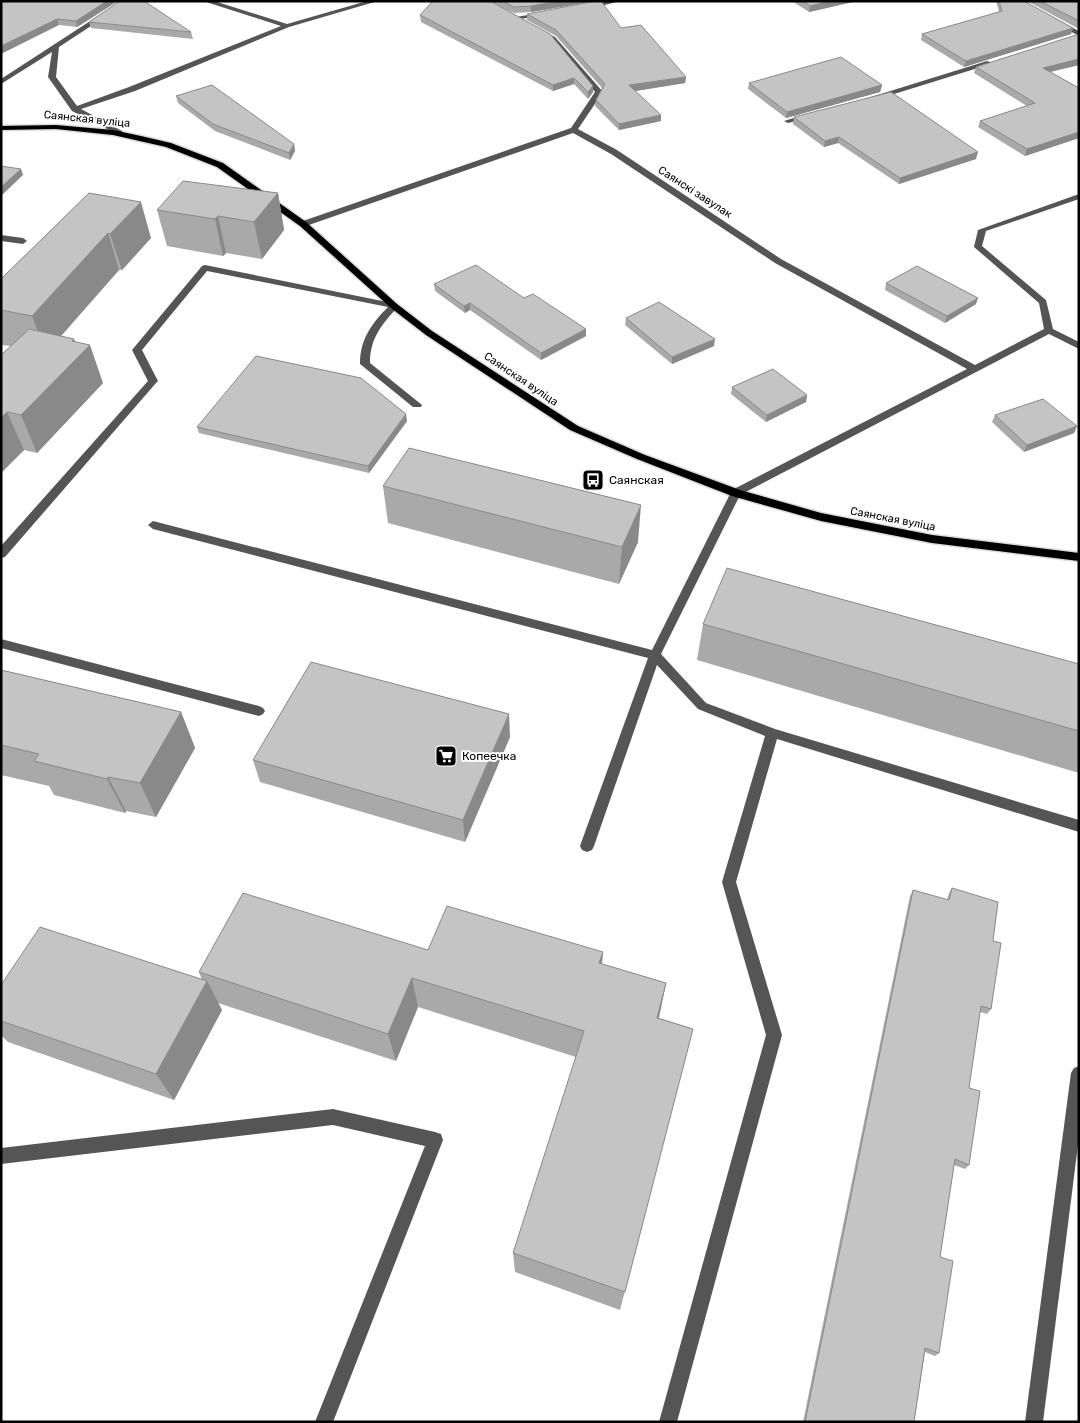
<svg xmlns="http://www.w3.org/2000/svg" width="1080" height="1423" viewBox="0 0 1080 1423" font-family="Rubik,sans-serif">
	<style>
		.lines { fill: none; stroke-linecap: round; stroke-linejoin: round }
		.major-casing { stroke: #dbdbdb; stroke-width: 3 }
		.minor { fill: #555; fill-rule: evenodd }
		.major { fill: #000; fill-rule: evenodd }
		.wall { fill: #a9a9a9 }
		.shaded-wall { fill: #898989 }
		.building { fill: #c4c4c4; stroke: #898989 }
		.labels { text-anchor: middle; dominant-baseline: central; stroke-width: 4; stroke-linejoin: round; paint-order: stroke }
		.far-street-label { font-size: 11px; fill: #000; stroke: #fff }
		.poi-label { font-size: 12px; fill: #000; stroke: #fff; text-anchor: start }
	</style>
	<rect width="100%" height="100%" fill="#fff"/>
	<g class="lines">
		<g class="major-casing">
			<path id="major" d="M56 125 113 130 141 136 171 143 223 163 306 222 397 304 432 331 578 426 645 455 740 490 821 513 932 535 1079 553V561L932 543 821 521 732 496 637 459 570 430 426 335 391 308 300 226 217 167 166 147 113 135 56 129 1 130V126Z"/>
		</g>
		<g class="minor">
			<path d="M121 1H129L59 47 56 77 77 106 129 87 281 26 203 1H214L287 24 367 1H378L289 27 135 91 81 109 122 131V135H119L72 111 48 77 52 52 1 84V79Z"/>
			<path d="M607 1H621L588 9 585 7Z"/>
			<path d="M544 12 547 14 546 15 514 20 511 18Z"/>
			<path d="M1055 21H1059L1079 31V36L1055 23Z"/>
			<path d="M537 28 555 37 603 92 578 129 617 150 781 259 975 365 1044 329 1039 303 974 247 978 230 1079 194V199L986 231 982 246 1046 300 1053 329 1079 342V349L1049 334 740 495 661 654 706 703 775 729 1079 820V832L777 739 736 882 782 1035 677 1422H659L766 1035 722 882 765 736 698 709 657 665 594 846 592 850 587 852 582 850 580 846 648 658 153 529 148 525 153 521 652 650 732 490 967 369 775 263 611 154 573 133 306 226H300V222L571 128 595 92 551 39 535 31 534 30Z"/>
			<path d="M987 61 994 63 878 99 871 97Z"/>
			<path d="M810 113H813V117L788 123 784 121Z"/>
			<path d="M1 235 23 238 27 241 23 244 1 241Z"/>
			<path d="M205 265 397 304V308C381 325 370 339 370 363L422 405 421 407H413L360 364C360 340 371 324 388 307L207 271 142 350 158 381 156 383 5 557 1 558V546L148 381 132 350 202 266Z"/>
			<path d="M1 639 259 706 263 708 265 711 263 714 259 716 1 648Z"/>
			<path d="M1079 1066V1137L1043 1422H1025L1071 1073 1074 1068Z"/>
			<path d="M333 1109 435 1132 441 1134 443 1140 333 1422H315L425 1146 333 1125 1 1164V1148Z"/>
		</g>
		<use href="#major" class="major"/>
	</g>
	<g class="wall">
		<path d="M1 1H118L77 27 59 25Z"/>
		<path d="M433 1H595L531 12 514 13 490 2 593 92 588 99 574 84 553 91 421 22 420 15Z"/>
		<path d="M792 1H857L809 12Z"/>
		<path d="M996 1H1024L1073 28 1071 34 964 67 921 40 922 34 999 12Z"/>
		<path d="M1027 1H1079V29Z"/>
		<path d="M527 14 621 28 686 77 685 83 635 91 661 121 619 130 595 106 596 100 602 88 556 36 527 20Z"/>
		<path d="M89 22 191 32 193 39 91 28Z"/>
		<path d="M1079 34V65L1050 72 1079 88V138L1025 156 978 127 980 121 1027 106 974 73 976 67Z"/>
		<path d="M749 83 882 85 880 92 786 118 748 89Z"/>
		<path d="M176 96 294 144 295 151 290 160 215 131 178 103Z"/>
		<path d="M794 117 976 159 899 184 838 143 824 147 793 124Z"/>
		<path d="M89 193 151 238 122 270H119L61 336 74 339 75 342 103 383 37 453 24 450 1 473V355L11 346 1 345V279Z"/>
		<path d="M278 193 284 230 262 259 226 253 223 256 167 246 157 210Z"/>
		<path d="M886 283 976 304 945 323 885 290Z"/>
		<path d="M434 284 524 298 586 329V336L541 360 470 310 465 313 435 291Z"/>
		<path d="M626 318 714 346 672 364 625 325Z"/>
		<path d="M732 387 807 395 806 402 766 422 731 394Z"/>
		<path d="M995 415 1077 426 1074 433 1024 452 992 422Z"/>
		<path d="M407 421 369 473 199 433 197 427Z"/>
		<path d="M383 486 638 542 619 584 388 523Z"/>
		<path d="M703 624 1079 664V773L697 660Z"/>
		<path d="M1 670 181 712 195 748 156 817 126 811 125 813 54 795 49 786 1 775Z"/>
		<path d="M510 737 465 842 260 782 253 760Z"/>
		<path d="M952 888 993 941 991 1009 987 1014 980 1012 969 1088V1165L965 1169 954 1165 940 1257 939 1353 935 1356 925 1352 914 1422H803L910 896 913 890 947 900 949 893Z"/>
		<path d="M428 950 603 952 602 964 666 983 659 1018 693 1029 620 1310 515 1272 513 1253 576 1057 418 1007 396 1061 218 1003 222 1010 174 1100 8 1042 1 1035V985L202 980 199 972Z"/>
	</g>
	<g class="shaded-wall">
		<path d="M107 1H118L77 27 76 21Z"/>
		<path d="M559 1H595L531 12V6Z"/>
		<path d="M830 1H857L809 12 810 6Z"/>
		<path d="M57 19 59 25 1 54V46Z"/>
		<path d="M1073 28 1071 34 964 67 966 61Z"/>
		<path d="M1079 59V65L1041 74 1043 68Z"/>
		<path d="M686 77 685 83 629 92V85Z"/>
		<path d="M574 78V84L553 91V85Z"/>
		<path d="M882 85 880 92 786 118 787 112Z"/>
		<path d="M593 86V92L588 99V92Z"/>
		<path d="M661 115V121L619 130V124Z"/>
		<path d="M1079 132V138L1025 156 1027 149Z"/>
		<path d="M839 137 838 143 824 147 825 141Z"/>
		<path d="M294 144 295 151 290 160 289 153Z"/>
		<path d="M978 152 976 159 899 184 900 178Z"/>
		<path d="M21 169 23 175 1 196V187Z"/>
		<path d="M278 193 284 230 262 259 254 222Z"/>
		<path d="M141 202 151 238 122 270 110 234Z"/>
		<path d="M218 216 226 253 223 256 215 219Z"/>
		<path d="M108 233 119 270 46 353 32 316Z"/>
		<path d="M978 298 976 304 945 323 947 316Z"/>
		<path d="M470 303V310L465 313 464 306Z"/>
		<path d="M586 329V336L541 360V353Z"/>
		<path d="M74 339 80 355 90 345 103 383 37 453 21 415 72 341Z"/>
		<path d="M715 339 714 346 672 364V357Z"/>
		<path d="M807 395 806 402 766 422 767 415Z"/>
		<path d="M7 412 24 450 1 473V418Z"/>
		<path d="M406 414 407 421 369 473 368 466Z"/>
		<path d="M1077 426 1074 433 1024 452 1027 445Z"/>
		<path d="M641 505 638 542 619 584 622 547Z"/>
		<path d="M181 712 195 748 156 817 140 783Z"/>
		<path d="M509 714 510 737 465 842 463 820Z"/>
		<path d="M108 777 126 811 125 813 107 779Z"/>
		<path d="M603 952 600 982 599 963Z"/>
		<path d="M412 978 418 1007 396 1061 388 1034Z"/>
		<path d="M207 981 222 1010 174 1100 156 1074Z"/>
		<path d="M666 983 660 1012 651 1046 657 1018Z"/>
	</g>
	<g class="building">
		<path d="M1 1H107L76 21 57 19 1 46Z"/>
		<path d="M120 1H144L191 32 89 22Z"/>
		<path d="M433 1H490L550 34 593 86 588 92 574 78 553 85 420 15Z"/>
		<path d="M502 1H559L531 6 514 7Z"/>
		<path d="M596 1H601L621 28 641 25 686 77 629 85 661 115 619 124 596 100 605 84 556 30 527 14Z"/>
		<path d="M803 1H830L810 6Z"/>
		<path d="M999 1H1024L1073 28 966 61 922 34 1002 11Z"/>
		<path d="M1040 1H1079V21Z"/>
		<path d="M1079 34V59L1043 68 1079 88V132L1027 149 980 121 1035 103 976 67Z"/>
		<path d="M841 57 882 85 787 112 749 83Z"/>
		<path d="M212 85 294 144 289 153 213 124 176 96Z"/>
		<path d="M891 92 978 152 900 178 839 137 825 141 794 117Z"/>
		<path d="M1 166 21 169 1 187Z"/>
		<path d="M183 181 278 193 254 222 218 216 215 219 157 210Z"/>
		<path d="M89 193 141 202 110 234 108 233 32 316 1 310V279Z"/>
		<path d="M476 265 524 298 533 294 586 329 541 353 470 303 464 306 434 284Z"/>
		<path d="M917 266 978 298 947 316 886 283Z"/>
		<path d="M659 302 715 339 672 357 626 318Z"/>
		<path d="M29 329 74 339 72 341 90 345 21 415 7 412 1 418V355Z"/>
		<path d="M256 356 361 378 406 414 368 466 197 427Z"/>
		<path d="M773 369 807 395 767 415 732 387Z"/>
		<path d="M1043 399 1077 426 1027 445 995 415Z"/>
		<path d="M409 448 641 505 622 547 383 486Z"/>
		<path d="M727 568 1079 664V731L703 624Z"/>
		<path d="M311 662 509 714 463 820 253 760Z"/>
		<path d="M1 670 181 712 140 783 108 777 107 779 34 761 39 754 1 745Z"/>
		<path d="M952 888 998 902 993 941 1001 943 991 1009 981 1006 969 1088 980 1091 969 1165 955 1159 940 1257 953 1261 939 1353 925 1348 914 1422H805L913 890 949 900Z"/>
		<path d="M243 893 428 950 447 906 603 952 599 963 666 983 657 1018 693 1029 625 1292 513 1253 584 1031 412 978 388 1034 199 972Z"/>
		<path d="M40 927 207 981 156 1074 1 1021V985Z"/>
	</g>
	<defs>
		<g id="bus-square" transform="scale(1.125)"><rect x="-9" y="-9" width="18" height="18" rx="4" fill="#000" stroke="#fff"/><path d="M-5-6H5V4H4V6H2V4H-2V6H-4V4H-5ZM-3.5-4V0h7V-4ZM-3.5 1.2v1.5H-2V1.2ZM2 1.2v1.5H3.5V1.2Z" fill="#fff"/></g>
		<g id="supermarket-square" transform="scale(1.125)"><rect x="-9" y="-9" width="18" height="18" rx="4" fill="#000" stroke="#fff"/><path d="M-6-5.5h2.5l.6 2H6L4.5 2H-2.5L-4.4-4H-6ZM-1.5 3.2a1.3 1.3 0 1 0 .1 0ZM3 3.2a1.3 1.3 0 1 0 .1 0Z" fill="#fff"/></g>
	</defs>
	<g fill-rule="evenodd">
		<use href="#bus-square" x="593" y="480"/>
		<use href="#supermarket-square" x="446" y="756"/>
	</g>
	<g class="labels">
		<g class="far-street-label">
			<text transform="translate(87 119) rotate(6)">Саянская вуліца</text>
			<text transform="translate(695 192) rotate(33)">Саянскі завулак</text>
			<text transform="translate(521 379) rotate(34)">Саянская вуліца</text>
			<text transform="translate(893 519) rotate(11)">Саянская вуліца</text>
		</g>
		<g class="poi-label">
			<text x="609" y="480">Саянская</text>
			<text x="462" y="756">Копеечка</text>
		</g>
	</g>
	<rect width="1080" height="1423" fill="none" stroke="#000000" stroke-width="5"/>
</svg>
